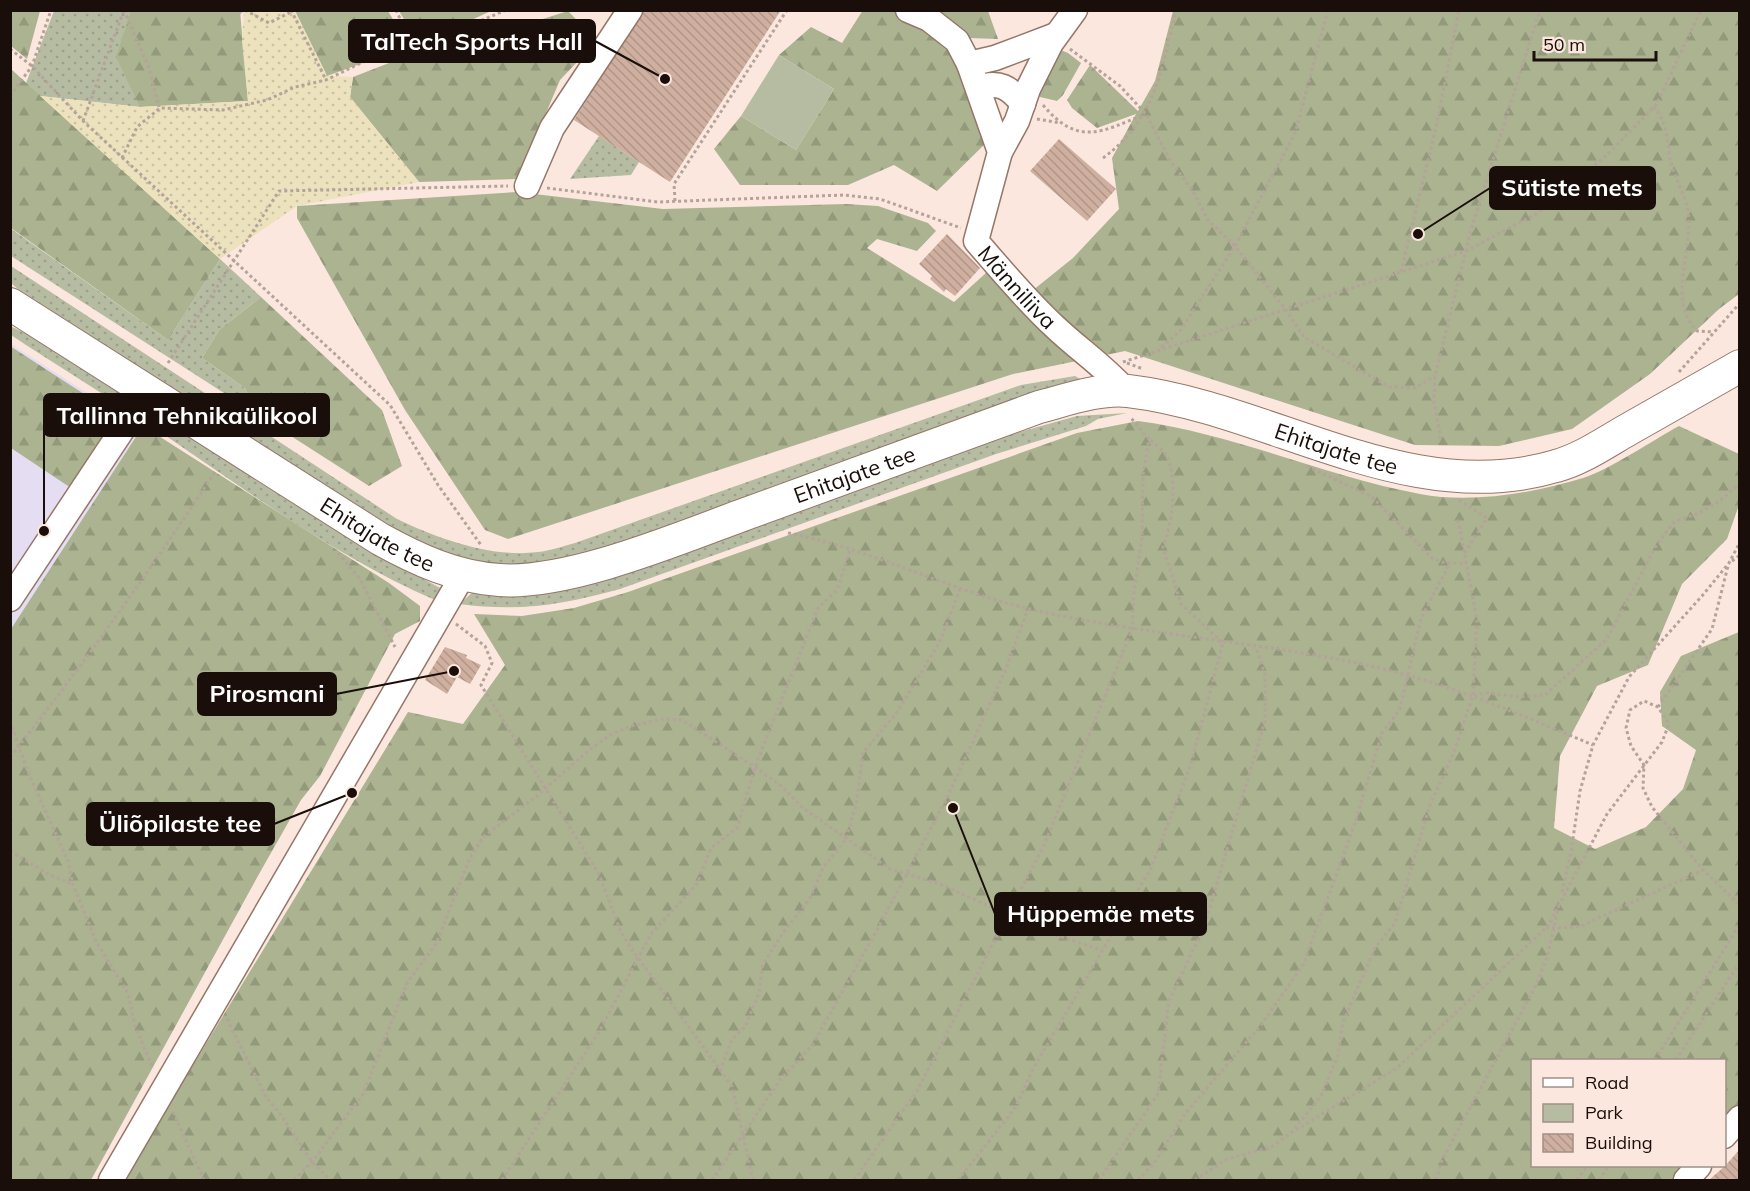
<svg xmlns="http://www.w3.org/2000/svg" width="1750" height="1191" viewBox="0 0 1750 1191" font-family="Mulish,sans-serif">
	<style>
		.education { fill: #e5def3 }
		.green { fill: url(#green-dots) }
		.forest { fill: url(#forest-firs) }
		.sand { fill: url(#sand-dots) }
		.pitch { fill: #b6bca2 }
		.building { fill: url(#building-back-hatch) }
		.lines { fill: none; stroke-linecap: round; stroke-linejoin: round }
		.minor-casing { stroke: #957768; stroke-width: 27 }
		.major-casing { stroke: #957768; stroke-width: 34 }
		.path { stroke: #b4a39a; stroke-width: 3; stroke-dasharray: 3 3; stroke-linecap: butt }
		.minor { stroke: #fff; stroke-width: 24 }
		.major { stroke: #fff; stroke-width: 32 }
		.labels { text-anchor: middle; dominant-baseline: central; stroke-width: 5; stroke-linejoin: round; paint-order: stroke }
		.street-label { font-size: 22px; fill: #190e09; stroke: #fbe7dd }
		.leader { fill: none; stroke: #190e09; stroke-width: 2 }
		.callout-dot { fill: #190e09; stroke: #fbe7dd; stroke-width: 2 }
		.callout { fill: #190e09; stroke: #190e09; stroke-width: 2 }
		.callout-label { font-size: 24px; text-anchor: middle; font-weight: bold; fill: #fff }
	</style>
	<defs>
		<pattern id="green-dots" width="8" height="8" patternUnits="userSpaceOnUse" patternTransform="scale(1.5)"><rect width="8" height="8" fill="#b6bca2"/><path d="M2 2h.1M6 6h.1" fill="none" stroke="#9ca08a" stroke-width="1.8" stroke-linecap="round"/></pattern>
		<pattern id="forest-firs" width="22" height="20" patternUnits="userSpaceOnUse" patternTransform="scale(1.5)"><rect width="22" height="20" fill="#abb390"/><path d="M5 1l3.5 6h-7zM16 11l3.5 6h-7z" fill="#93997b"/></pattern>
		<pattern id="sand-dots" width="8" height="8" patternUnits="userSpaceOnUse" patternTransform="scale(1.5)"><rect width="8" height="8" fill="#ece2bd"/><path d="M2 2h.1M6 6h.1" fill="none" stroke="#cac1a1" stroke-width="1.8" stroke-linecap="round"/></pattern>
		<pattern id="building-back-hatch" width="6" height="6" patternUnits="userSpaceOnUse" patternTransform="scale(1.5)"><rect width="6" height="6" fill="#cfb0a0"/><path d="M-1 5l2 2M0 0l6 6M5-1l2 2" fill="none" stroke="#b19688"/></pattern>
	</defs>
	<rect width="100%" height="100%" fill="#fbe7dd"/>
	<path class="education" d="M11 344 145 430 11 632Z"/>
	<g class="green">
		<path d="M54 11H244L140 107 40 96 26 83Z"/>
		<path d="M599 136 639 162 631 175 570 179Z"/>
		<path d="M10 228 168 340 220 259 261 297 219 330 202 358 245 388 255 413 11 256Z"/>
		<path d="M11 266 397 519C439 539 491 558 538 552 550 551 563 546 575 543L1021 385 1075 376 1082 380 610 549C569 560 505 575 463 561 441 554 419 543 398 535L19 290 11 283Z"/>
		<path d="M10 326 67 353 124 392 126 403 123 407 26 345 11 335Z"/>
		<path d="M153 413 407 570 442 589 435 600C331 555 237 483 142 420Z"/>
		<path d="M1127 413 1098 419 1086 426 996 454 620 589C562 605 519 612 459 604L472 593H498L994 439 1077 416Z"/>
	</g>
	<g class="forest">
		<path d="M863 10 892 11 910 18 958 60 986 143 937 191 894 165 848 185H740L714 149 741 116 796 150 834 89 779 55 811 27 842 43Z"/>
		<path d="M10 11H40L27 59 11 46Z"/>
		<path d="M131 11H240L248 101 140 107 116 57Z"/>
		<path d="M295 11H388L409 46 327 76Z"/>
		<path d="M399 11H491L419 44Z"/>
		<path d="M568 11 597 41 560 80 518 179 419 182 350 97 353 77 474 30 502 32Z"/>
		<path d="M940 11H988L998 39 968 38Z"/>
		<path d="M1173 11H1739V294L1719 309 1650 374 1572 429 1499 446 1415 445 1125 351 1013 374 508 539 485 530 405 410 297 218V206L517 192 663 209 846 204 878 206 928 223 936 231 917 251 877 239 867 248 954 302 987 272 1017 303 1073 258 1119 209 1112 158 1136 114 1097 128 1072 108 1067 100 1090 65 1138 111 1155 81Z"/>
		<path d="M1053 47 1068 53 1081 63 1063 95 1057 101 1040 97 1030 85Z"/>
		<path d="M11 69 220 259 168 340 11 228Z"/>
		<path d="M261 297 382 410 402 466 369 486 255 413 245 388 202 358 219 330Z"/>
		<path d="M10 346 118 416 71 488 11 448Z"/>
		<path d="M1138 421C1235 434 1324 476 1420 494 1471 504 1534 493 1583 478 1609 470 1653 440 1679 426L1739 454V505L1727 539 1682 584 1648 665 1597 686 1560 756 1554 828 1595 849 1646 827 1683 789 1696 750 1662 726 1660 692 1681 656 1739 632V1118L1725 1136 1724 1060H1532V1166H1699L1686 1180H123L408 712 463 724 505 665 474 614 522 616 574 608 628 592 1077 433Z"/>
		<path d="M143 426 389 583 420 606V621L395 634 320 776 301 800 259 874 91 1180H11V629Z"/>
	</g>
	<path class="sand" d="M244 10 295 11 327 76 353 77 350 97 419 182 297 206 220 259 40 96 140 107 248 101 242 41Z"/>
	<path class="pitch" d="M779 55 834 89 796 150 741 116Z"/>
	<g class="building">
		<path d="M644 10H781L670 182 574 120Z"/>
		<path d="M1059 139 1116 189 1087 221 1030 171Z"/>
		<path d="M947 234 980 268 955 296 946 289 944 292 930 279 932 276 919 264Z"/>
		<path d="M445 647 467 655 466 658 481 665 470 684 457 677 447 694 425 680Z"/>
		<path d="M1740 1149V1180H1709L1725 1166Z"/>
	</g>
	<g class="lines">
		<g class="minor-casing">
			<g id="minor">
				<path id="s1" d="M908 10 929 19 957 41 969 64 1000 152 976 241C1001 270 1026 300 1054 326 1078 349 1104 366 1126 391"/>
				<path d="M969 64 995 58 1056 35"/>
				<path d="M978 88C999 80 1010 88 1023 104"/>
				<path d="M1000 152 1017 121 1028 89 1051 43 1075 10"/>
				<path d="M527 186 552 128 630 10"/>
				<path d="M10 599 148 391"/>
				<path d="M1724 1136 1740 1118"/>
				<path d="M111 1180 463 575"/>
				<path d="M1686 1180 1699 1166"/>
			</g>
		</g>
		<g class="major-casing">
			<g id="major">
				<path id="s2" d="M10 304 380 539C418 560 455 577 499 580 567 585 675 540 740 516 839 480 939 444 1039 407 1066 400 1099 388 1128 391 1272 408 1408 510 1556 466 1582 459 1606 442 1629 429 1666 408 1703 387 1740 366"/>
			</g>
		</g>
		<g class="path">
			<path d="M124 10 149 68 159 107"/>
			<path d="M245 10 269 23 291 12"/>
			<path d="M291 10 326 80"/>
			<path d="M396 10 414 49"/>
			<path d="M1328 10 1295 133 1235 246 1286 310 1304 337 1389 387 1415 388 1435 376"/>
			<path d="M10 49 32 66 83 121 390 405 438 485 481 545"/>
			<path d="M1070 49 1120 86 1146 114 1171 162 1192 189 1208 220 1235 246 1180 331 1159 349"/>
			<path d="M10 96 32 66 51 10"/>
			<path d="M1043 105C1078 147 1102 132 1145 114"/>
			<path d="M1653 107C1667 120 1667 140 1670 158 1673 176 1685 193 1688 211 1694 249 1666 300 1697 331L1713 332"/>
			<path d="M1037 119 1060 123"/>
			<path d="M83 121 124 10"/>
			<path d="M122 158 137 127 160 108 223 110 267 100 295 87 326 80 365 61 414 49 506 10"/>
			<path d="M1103 158C1156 119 1161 71 1176 10"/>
			<path d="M547 188 658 202 844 195 880 199 961 228"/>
			<path d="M675 201 674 184 787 10"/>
			<path d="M1401 272 1436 127 1459 10"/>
			<path d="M1123 362 1466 251 1538 213 1608 154 1656 105 1701 10"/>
			<path d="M168 363 279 191 508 186"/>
			<path d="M1127 363 1143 369"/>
			<path d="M1679 372 1740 303"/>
			<path d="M1441 439 1434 403 1435 376 1471 230 1540 10"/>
			<path d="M1307 466 1372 497 1433 559 1442 562 1465 564"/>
			<path d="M1459 500 1487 518 1464 554"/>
			<path d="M788 533C871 549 948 590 1030 609 1141 635 1255 641 1366 665 1445 682 1519 714 1593 745"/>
			<path d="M338 553 360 579 395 647"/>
			<path d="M1732 561 1740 555"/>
			<path d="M456 624 485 646 492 663 481 685 599 874 620 930 630 947 732 1086 753 1180"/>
			<path d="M1474 695 1487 693 1521 697 1545 695 1607 639 1657 544 1675 521 1697 514 1718 502 1740 484"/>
			<path d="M1658 707 1712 629 1728 566"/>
			<path d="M10 721 28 772 68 861 73 885 97 943 128 993 135 1026 153 1068"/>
			<path d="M10 757C83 666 150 570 215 472"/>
			<path d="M10 851 48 874 72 884"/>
			<path d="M1562 892 1571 852 1580 791 1593 745 1629 677 1702 596 1729 563 1740 542"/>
			<path d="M1546 928 1579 927 1703 870"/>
			<path d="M227 1019 266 1097 279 1112 312 1162 330 1180"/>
			<path d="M1655 1060 1740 924"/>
			<path d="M1676 1060 1740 962"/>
			<path d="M720 1071 732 1039 745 1027 759 993 763 964 785 930 809 900 823 868 846 839 856 805 863 753 897 712 926 665 941 639 960 589"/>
			<path d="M173 1112 204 1180"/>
			<path d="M1291 1133 1397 1068 1548 926 1607 814 1662 742 1669 724 1658 707 1644 701 1630 710 1626 728 1631 746 1644 765 1643 788 1652 807 1703 870 1740 905"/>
			<path d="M294 1180 312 1162 363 1094 407 983 436 944 469 860 483 837 537 796 588 751 610 735 631 726 663 719 682 720 755 767 781 786 803 808 890 869 940 884 1046 932 1102 950"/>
			<path d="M502 1180 599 1032 651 934 697 884 711 848 737 828 755 767 818 608 837 590 850 550"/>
			<path d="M712 1180 780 1080 813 1044 878 928 947 798 1005 671 1028 609"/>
			<path d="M854 1180 917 1091 1044 845 1132 630 1134 591 1142 537 1143 475 1149 439 1131 418"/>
			<path d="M958 1180 1015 1108 1033 1069 1151 868 1191 764 1223 643 1181 604 1163 547C1172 524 1179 479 1166 455 1162 449 1155 444 1149 439"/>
			<path d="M1099 1180 1158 1094 1169 1001 1204 927 1265 721V675L1256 647"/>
			<path d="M1138 1180 1155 1162 1184 1115 1261 1025 1303 965 1354 826 1382 733 1400 709 1421 618 1450 563"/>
			<path d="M1195 1180 1227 1159 1271 1147 1291 1133 1321 1096 1338 1055 1343 1022 1375 948 1395 923 1430 805 1453 755 1473 695 1477 620 1458 519"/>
			<path d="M1436 1180 1442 1160 1535 987 1547 958 1559 905"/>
			<path d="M1577 1180 1587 1166"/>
			<path d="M1599 1180 1608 1166"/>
		</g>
		<use href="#minor" class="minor"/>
		<use href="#major" class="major"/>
	</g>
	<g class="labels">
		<g class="street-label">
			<text stroke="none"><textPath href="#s1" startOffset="332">Männiliiva</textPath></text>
			<text stroke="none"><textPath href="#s2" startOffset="1442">Ehitajate tee</textPath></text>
			<text stroke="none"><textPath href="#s2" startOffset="938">Ehitajate tee</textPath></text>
			<text stroke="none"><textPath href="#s2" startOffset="434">Ehitajate tee</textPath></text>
		</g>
	</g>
	<path class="leader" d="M665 79L595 41M1418 234L1490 188M44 531L44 415M454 671L336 694M352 793L274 824M953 808L995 914"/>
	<g class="callout-dot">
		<circle cx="665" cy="79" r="6"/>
		<circle cx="1418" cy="234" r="6"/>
		<circle cx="44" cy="531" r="6"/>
		<circle cx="454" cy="671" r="6"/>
		<circle cx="352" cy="793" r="6"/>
		<circle cx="953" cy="808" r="6"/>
	</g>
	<g class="callout">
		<rect x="349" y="20" width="246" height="42" rx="6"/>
		<rect x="1490" y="167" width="165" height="42" rx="6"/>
		<rect x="44" y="394" width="285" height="42" rx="6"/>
		<rect x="198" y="673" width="138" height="42" rx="6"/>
		<rect x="87" y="803" width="187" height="42" rx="6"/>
		<rect x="995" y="893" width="211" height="42" rx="6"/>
	</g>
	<g class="callout-label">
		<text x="472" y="50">TalTech Sports Hall</text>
		<text x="1572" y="196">Sütiste mets</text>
		<text x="187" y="424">Tallinna Tehnikaülikool</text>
		<text x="267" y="702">Pirosmani</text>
		<text x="180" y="832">Üliõpilaste tee</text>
		<text x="1101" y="922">Hüppemäe mets</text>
	</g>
	<rect width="1750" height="1191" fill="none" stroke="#190e09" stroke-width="24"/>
	<rect x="1531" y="1059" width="195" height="108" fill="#fbe7dd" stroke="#a19088" stroke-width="1.5"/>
	<rect x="1543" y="1078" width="30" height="9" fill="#ffffff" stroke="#a19088" stroke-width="1.5"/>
	<text x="1585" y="1089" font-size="18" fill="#190e09">Road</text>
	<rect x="1543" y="1104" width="30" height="18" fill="#b6bca2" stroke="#a19088" stroke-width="1.5"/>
	<text x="1585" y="1119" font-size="18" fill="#190e09">Park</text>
	<rect x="1543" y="1134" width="30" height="18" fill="url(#building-back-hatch)" stroke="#a19088" stroke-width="1.5"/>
	<text x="1585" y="1149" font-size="18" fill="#190e09">Building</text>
	<path d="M1534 51v9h122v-9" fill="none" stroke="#190e09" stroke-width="3"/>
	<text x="1543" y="51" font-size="18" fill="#190e09" stroke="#fbe7dd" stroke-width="4.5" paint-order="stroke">50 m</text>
</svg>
